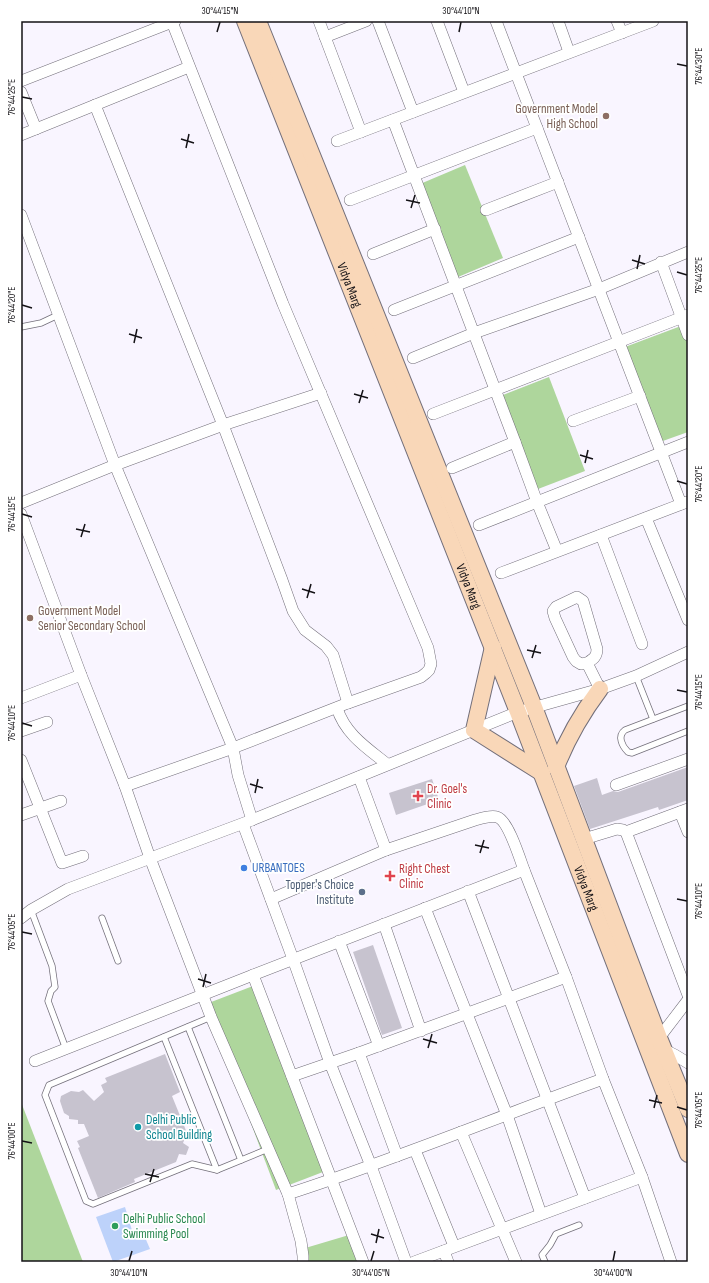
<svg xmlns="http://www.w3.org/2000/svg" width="709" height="1283" viewBox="0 0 709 1283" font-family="'Sofia Sans Condensed',sans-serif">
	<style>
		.green { fill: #aed69c }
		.water { fill: #bdd2fa }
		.building { fill: #c7c3cf }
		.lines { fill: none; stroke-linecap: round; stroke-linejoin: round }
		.lane-casing { stroke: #736f7a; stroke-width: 7 }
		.street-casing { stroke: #736f7a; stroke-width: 12 }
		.secondary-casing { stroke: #736f7a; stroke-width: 18 }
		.lane { stroke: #fff; stroke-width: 5.5 }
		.street { stroke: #fff; stroke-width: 11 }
		.secondary { stroke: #f9d7b8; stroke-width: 16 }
		.ticks { fill: none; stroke: #141216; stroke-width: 1.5 }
		.education-dot { fill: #8d6e63; stroke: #fff; stroke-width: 1.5 }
		.health-dot { fill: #e0444e; stroke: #fff; stroke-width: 1.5 }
		.shop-dot { fill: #3f7fe0; stroke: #fff; stroke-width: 1.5 }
		.service-dot { fill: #5c6f8a; stroke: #fff; stroke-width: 1.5 }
		.culture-dot { fill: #0f9aa8; stroke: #fff; stroke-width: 1.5 }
		.leisure-dot { fill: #2e9e5b; stroke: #fff; stroke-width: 1.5 }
		.labels { text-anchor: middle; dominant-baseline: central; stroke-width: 3.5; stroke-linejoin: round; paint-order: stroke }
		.education-label { font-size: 13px; fill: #785e54; stroke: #fff; text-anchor: end }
		.street-label { font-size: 13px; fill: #141216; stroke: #fff }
		.health-label { font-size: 13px; fill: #be3a42; stroke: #fff; text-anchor: start }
		.shop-label { font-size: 13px; fill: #366cbe; stroke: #fff; text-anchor: start }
		.service-label { font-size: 13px; fill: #4e5e75; stroke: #fff; text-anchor: end }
		.culture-label { font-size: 13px; fill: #0d838f; stroke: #fff; text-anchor: start }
		.leisure-label { font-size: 13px; fill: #27864d; stroke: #fff; text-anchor: start }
		.neatline { fill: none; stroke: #141216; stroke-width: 1.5 }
		.ticks-label { font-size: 10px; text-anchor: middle; fill: #141216 }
	</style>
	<rect width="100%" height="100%" fill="#f9f5ff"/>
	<g class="green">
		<path d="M465 165 503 258 458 277 420 184Z"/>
		<path d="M681 326 688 344V432L660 442 625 347Z"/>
		<path d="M549 377 585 471 538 489 503 395Z"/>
		<path d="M253 986 323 1172 276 1190 206 1004Z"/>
		<path d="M21 1102 83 1262H22L21 1258Z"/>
		<path d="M349 1235 359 1262H301L302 1249Z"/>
	</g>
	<path class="water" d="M125 1207 134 1237 144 1235 150 1249 113 1262 96 1217Z"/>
	<g class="building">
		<path d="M688 767V800L659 810 658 807 590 829 574 786 597 778 602 795 613 791 618 792Z"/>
		<path d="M432 779 439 800 396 815 389 793Z"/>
		<path d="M373 945 402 1028 382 1035 353 952Z"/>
		<path d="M165 1054 180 1092 172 1096 187 1133 183 1143 189 1147 186 1155 179 1154 176 1162 134 1179 135 1182 98 1198 78 1148 80 1147 77 1141 89 1136 84 1124H78V1120L69 1119V1116L64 1113 60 1101 61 1096 71 1091 79 1092 83 1090 94 1101 104 1092 101 1085 107 1082 105 1078Z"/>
	</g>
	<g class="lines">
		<g class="lane-casing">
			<g id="lane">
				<path d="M21 327 41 323 58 315"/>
				<path d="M636 676 653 719"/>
				<path d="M688 706 625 730C617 736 622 746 628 752L632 753 688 731"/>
				<path d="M31 910 52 966 55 987 51 991 48 1001 66 1049"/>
				<path d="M102 918 118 961"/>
				<path d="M211 1017 49 1085 45 1095 86 1201 93 1204 192 1164 217 1170 268 1149"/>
				<path d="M188 1027 241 1160"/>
				<path d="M164 1037 217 1170"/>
				<path d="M545 1262 542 1255 550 1245 556 1234 579 1225"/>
			</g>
		</g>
		<g class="street-casing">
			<g id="street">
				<path d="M319 21 361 132"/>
				<path d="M378 21 413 112"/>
				<path d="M437 21 464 92"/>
				<path d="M496 21 681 504"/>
				<path d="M558 21 569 52"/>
				<path d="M617 21 622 33"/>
				<path d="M325 37 366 21"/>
				<path d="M21 81 175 21"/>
				<path d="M21 92 36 129"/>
				<path d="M95 105 223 425 282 580 293 611 305 630 326 646 333 655 348 703"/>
				<path d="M393 120 515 442 537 502 557 551"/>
				<path d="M21 135 189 67"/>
				<path d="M337 141 653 21"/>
				<path d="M350 200 537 128"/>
				<path d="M486 210 558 182"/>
				<path d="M21 215 115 465 233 748 238 775 252 820"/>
				<path d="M373 254 435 229"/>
				<path d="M661 262 688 335"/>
				<path d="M394 310 579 237"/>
				<path d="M413 358 474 333 599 289 688 252"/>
				<path d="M433 414 688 315"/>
				<path d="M573 421 640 396"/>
				<path d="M452 468 515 442"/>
				<path d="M21 503 115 465 223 425 321 393"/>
				<path d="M21 514 81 675 125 786 150 858 211 1017 288 1194 301 1241 303 1256V1262"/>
				<path d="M646 518 688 620"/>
				<path d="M479 525 688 442"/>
				<path d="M601 535 642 644"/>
				<path d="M501 573 687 502"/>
				<path d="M587 663C593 659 597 657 597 649L583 601 577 597 556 607 553 611 555 618 573 657 576 661 581 664 587 663 600 689"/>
				<path d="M21 698 81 675"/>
				<path d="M337 708C345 734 367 748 387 764"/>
				<path d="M21 731 47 722"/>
				<path d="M21 760 62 863 83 856"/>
				<path d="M359 777 386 850"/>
				<path d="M616 785 688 759"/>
				<path d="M125 786 233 748 348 703 421 677 426 673 429 670 431 664 428 648 283 304 172 22"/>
				<path d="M680 812 688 832"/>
				<path d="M21 815 61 801"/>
				<path d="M243 824 293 959 330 1063 371 1166 406 1262"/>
				<path d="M626 832 688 995"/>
				<path d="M584 839 617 829 623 830 626 832 688 809"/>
				<path d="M524 870 566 977 603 1079 642 1177 671 1262"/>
				<path d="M468 891 585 1198"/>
				<path d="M425 908 507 1115 541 1214"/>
				<path d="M21 918 31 910 68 889 252 820 518 712 600 689 636 676 688 652"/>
				<path d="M384 924 421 1031"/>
				<path d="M339 941 379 1046"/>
				<path d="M253 975 363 1262"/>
				<path d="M659 1038 688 1000"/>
				<path d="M665 1050 675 1055 688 1063"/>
				<path d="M359 1053 397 1156"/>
				<path d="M35 1061 253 975 524 870C520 859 508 820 497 817 491 815 482 818 475 820L386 850 271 899"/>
				<path d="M292 1076 359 1053 566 977"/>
				<path d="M461 1132 516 1262"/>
				<path d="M415 1150 454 1246"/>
				<path d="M288 1194C394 1160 497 1117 603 1079"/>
				<path d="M444 1251 448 1262"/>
				<path d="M414 1262 642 1177"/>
			</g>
		</g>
		<g class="secondary-casing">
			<g id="secondary">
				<path id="s1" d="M245 21 518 712 688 1154"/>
				<path d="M258 21 534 707 659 1038 688 1109"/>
				<path d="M493 647 474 730 542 773"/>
				<path d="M556 767C567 739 582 713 600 689"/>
			</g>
		</g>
		<use href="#lane" class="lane"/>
		<use href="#street" class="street"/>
		<use href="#secondary" class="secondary"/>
	</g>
	<path class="ticks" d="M217 32 220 22M459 32 461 22M677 64 687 66M22 97 32 99M181 139 194 143M186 148 189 134M406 200 420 203M411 208 415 195M632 260 645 264M637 269 640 255M677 272 687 275M22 305 32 308M129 334 142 338M134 343 137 329M354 394 368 398M359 403 363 390M580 455 593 459M585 463 588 450M677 481 687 484M22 514 32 517M76 529 90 532M81 537 85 524M302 589 315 593M307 598 311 584M527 650 541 653M532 658 536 645M677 690 687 692M22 723 32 726M250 784 263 788M255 793 258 779M475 845 489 848M480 853 484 840M677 899 687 901M22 932 32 934M198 979 211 983M203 987 206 974M423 1039 437 1043M428 1048 432 1034M649 1100 662 1103M677 1107 687 1110M654 1108 657 1095M22 1141 32 1143M145 1174 159 1177M150 1182 154 1169M371 1234 384 1238M376 1243 379 1229M129 1261 132 1251M371 1261 374 1251M613 1261 615 1251"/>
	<g class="education-dot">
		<circle cx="606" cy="116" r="4"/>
		<circle cx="30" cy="618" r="4"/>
	</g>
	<g class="health-dot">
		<path d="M416 790h4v4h4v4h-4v4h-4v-4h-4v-4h4z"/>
		<path d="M388 870h4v4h4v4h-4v4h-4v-4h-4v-4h4z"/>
	</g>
	<circle class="shop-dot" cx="244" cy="868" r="4"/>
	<circle class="service-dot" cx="362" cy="892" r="4"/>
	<circle class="culture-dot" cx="138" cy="1127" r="4"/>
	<circle class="leisure-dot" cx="115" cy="1226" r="4"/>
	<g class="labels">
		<g class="education-label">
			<text x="598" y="109">Government Model<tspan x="598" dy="15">High School</tspan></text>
			<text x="38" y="611" text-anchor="start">Government Model<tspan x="38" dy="15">Senior Secondary School</tspan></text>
		</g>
		<g class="street-label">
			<text stroke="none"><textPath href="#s1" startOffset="284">Vidya Marg</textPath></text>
			<text stroke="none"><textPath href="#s1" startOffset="608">Vidya Marg</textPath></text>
			<text stroke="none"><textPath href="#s1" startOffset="932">Vidya Marg</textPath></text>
		</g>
		<g class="health-label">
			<text x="427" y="789">Dr. Goel's<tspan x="427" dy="15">Clinic</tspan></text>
			<text x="399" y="869">Right Chest<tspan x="399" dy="15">Clinic</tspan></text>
		</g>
		<g class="shop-label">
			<text x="252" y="868">URBANTOES</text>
		</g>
		<g class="service-label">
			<text x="354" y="885">Topper's Choice<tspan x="354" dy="15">Institute</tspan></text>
		</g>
		<g class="culture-label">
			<text x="146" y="1120">Delhi Public<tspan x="146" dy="15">School Building</tspan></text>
		</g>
		<g class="leisure-label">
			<text x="123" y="1219">Delhi Public School<tspan x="123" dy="15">Swimming Pool</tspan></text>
		</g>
	</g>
	<rect width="709" height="1283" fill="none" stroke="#ffffff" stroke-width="44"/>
	<rect x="22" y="22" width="665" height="1239" class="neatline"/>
	<g class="ticks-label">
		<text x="220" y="14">30°44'15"N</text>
		<text x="461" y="14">30°44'10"N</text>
		<text transform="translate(698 66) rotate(-90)" y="4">76°44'30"E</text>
		<text transform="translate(11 97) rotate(-90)" y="4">76°44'25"E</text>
		<text transform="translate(698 275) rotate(-90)" y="4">76°44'25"E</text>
		<text transform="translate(11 305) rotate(-90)" y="4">76°44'20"E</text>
		<text transform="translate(698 484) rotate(-90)" y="4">76°44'20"E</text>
		<text transform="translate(11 514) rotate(-90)" y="4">76°44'15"E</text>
		<text transform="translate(698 692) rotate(-90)" y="4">76°44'15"E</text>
		<text transform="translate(11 723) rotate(-90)" y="4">76°44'10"E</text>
		<text transform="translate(698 901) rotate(-90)" y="4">76°44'10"E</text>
		<text transform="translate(11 932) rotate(-90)" y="4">76°44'05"E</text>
		<text transform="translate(698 1110) rotate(-90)" y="4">76°44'05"E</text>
		<text transform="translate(11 1141) rotate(-90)" y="4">76°44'00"E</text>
		<text x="129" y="1276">30°44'10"N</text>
		<text x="371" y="1276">30°44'05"N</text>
		<text x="613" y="1276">30°44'00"N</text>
	</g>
</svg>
